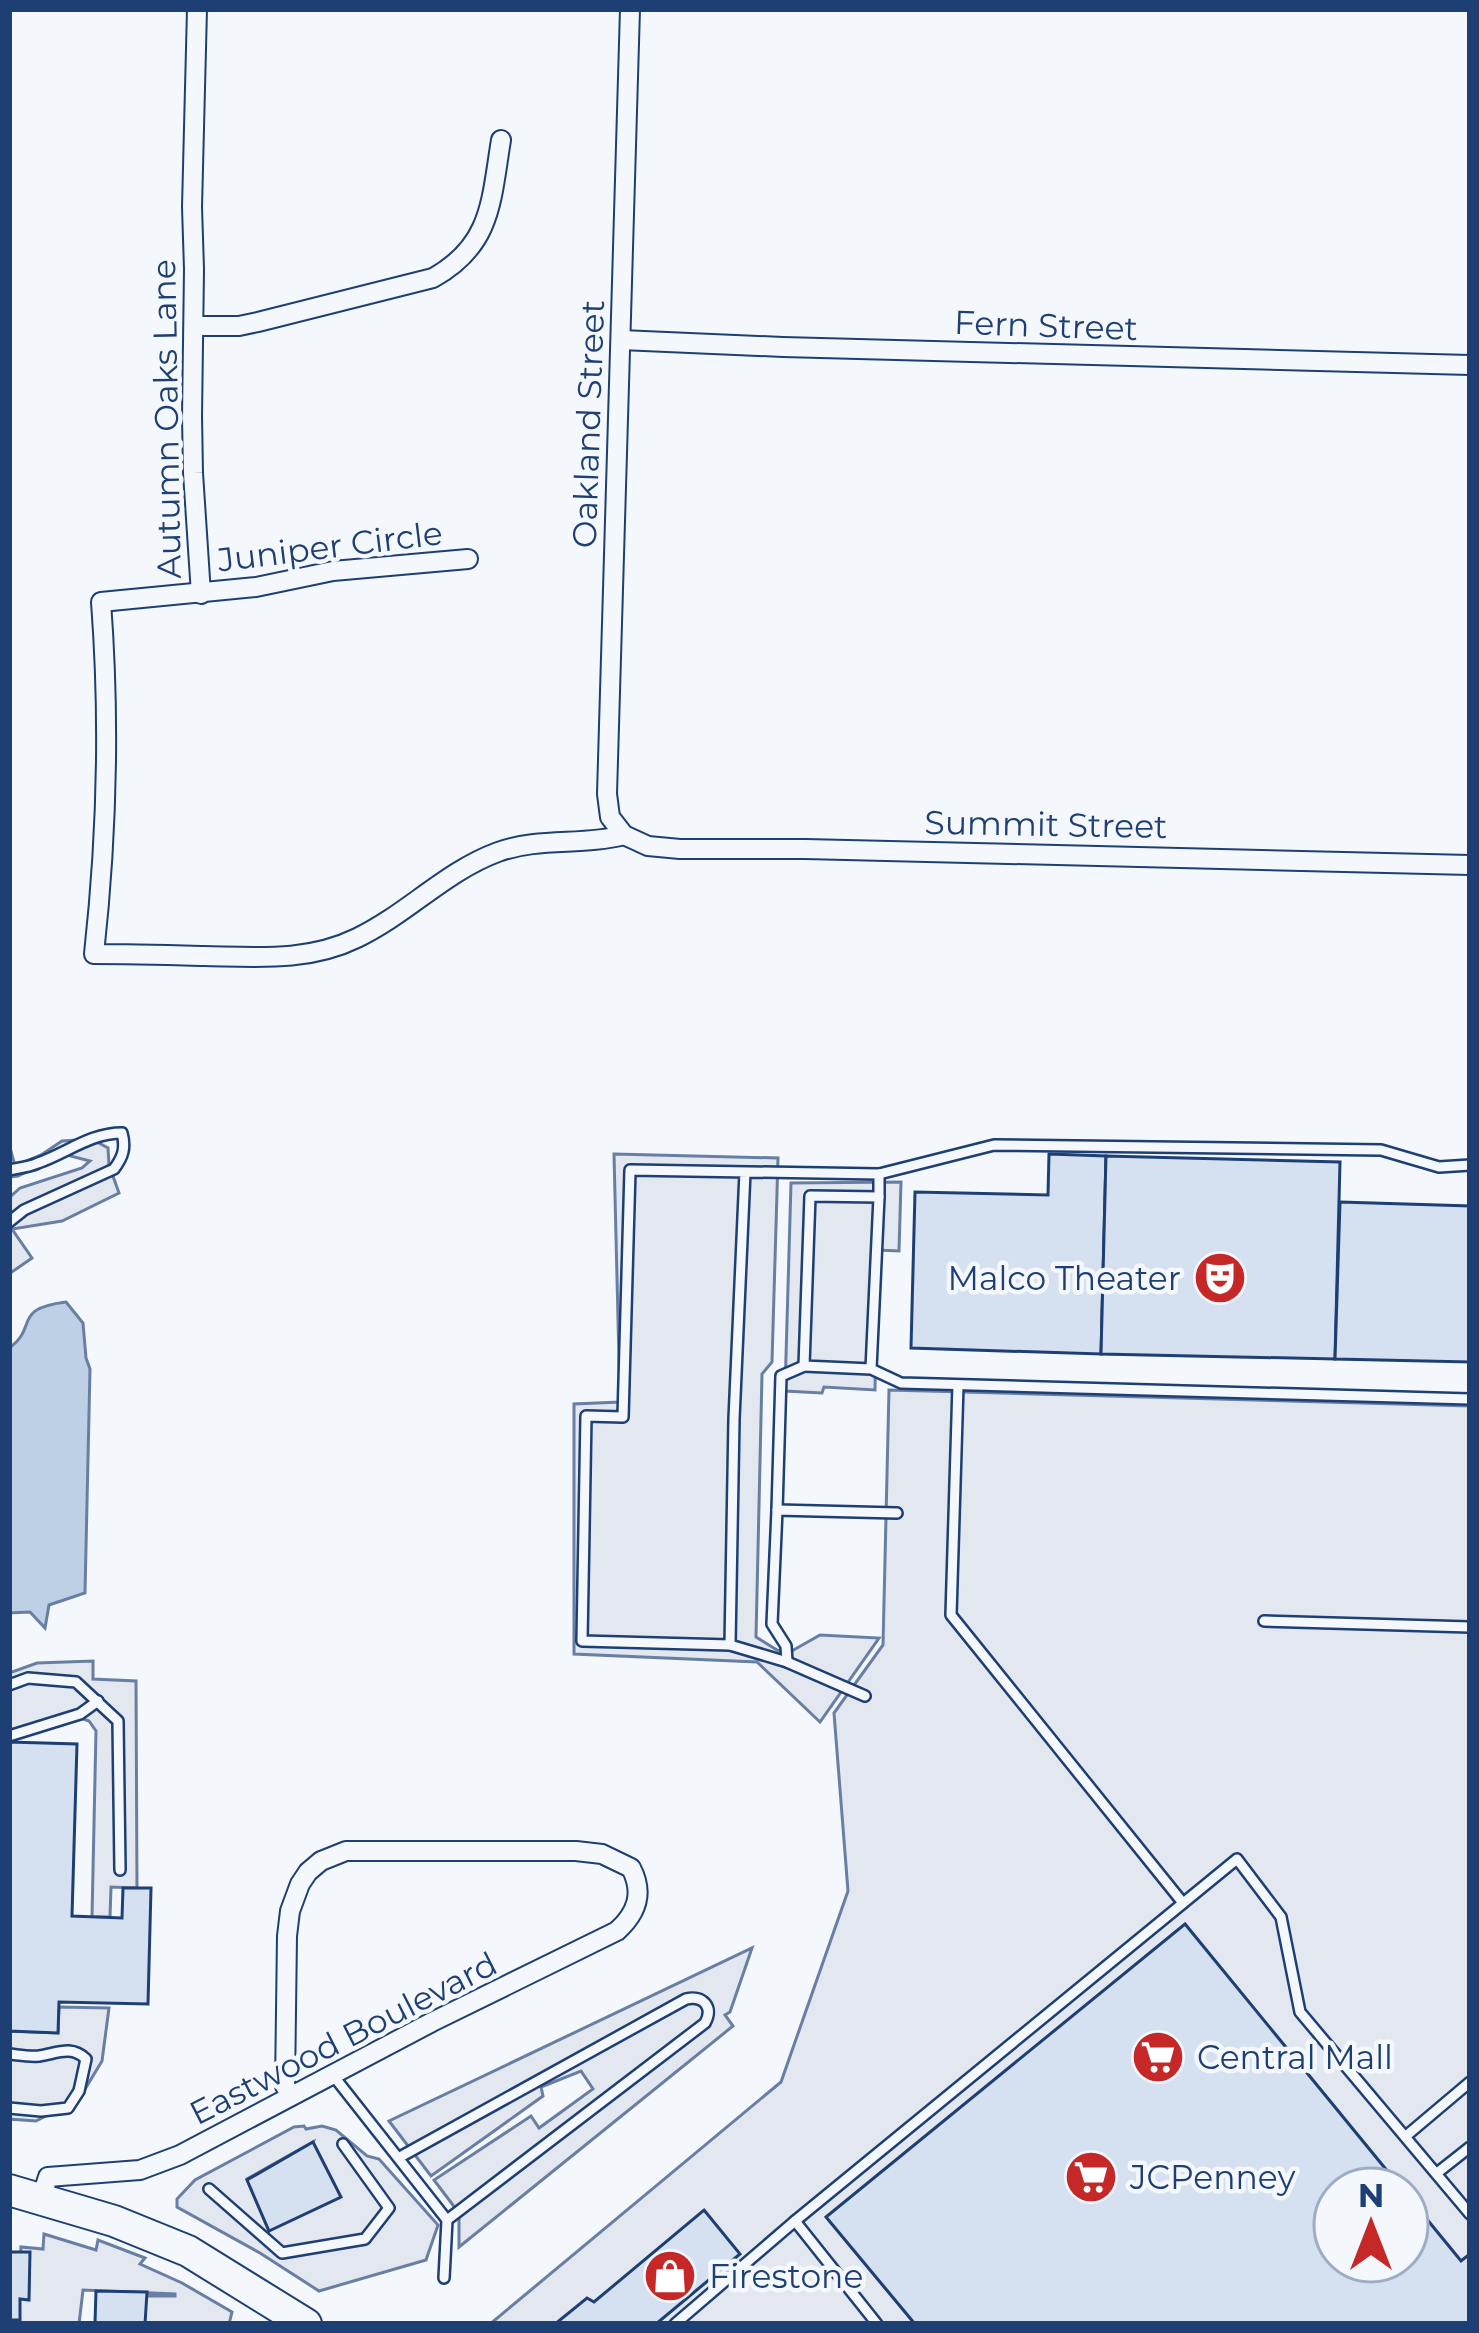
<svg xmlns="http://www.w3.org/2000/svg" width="1479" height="2333" viewBox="0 0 1479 2333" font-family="Montserrat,sans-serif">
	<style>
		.parking { fill: #e3e8f0; stroke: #687fa3; stroke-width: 3; fill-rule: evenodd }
		.water { fill: #bed0e5; stroke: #687fa3; stroke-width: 3 }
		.building { fill: #d5e0f0; stroke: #1d3f73; stroke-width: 3 }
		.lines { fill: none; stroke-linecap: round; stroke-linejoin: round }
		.service-casing { stroke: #1d3f73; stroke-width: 14 }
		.minor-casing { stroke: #1d3f73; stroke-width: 22 }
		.primary-casing { stroke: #1d3f73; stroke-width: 34 }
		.service { stroke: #f4f7fb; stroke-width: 9 }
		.minor { stroke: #f4f7fb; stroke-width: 18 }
		.primary { stroke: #f4f7fb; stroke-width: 30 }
		.labels { text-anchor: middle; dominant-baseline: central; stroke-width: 9; stroke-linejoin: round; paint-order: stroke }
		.street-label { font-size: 33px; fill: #1d3f73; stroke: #f4f7fb }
		.poi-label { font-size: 33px; fill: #1d3f73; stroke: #f4f7fb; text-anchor: start }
	</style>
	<rect width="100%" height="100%" fill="#f4f7fb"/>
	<g class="parking">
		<path d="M77 1140 97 1142 108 1148 109 1165 119 1193 62 1221 12 1229 32 1258 9 1274V1198L20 1188 82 1168 90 1161 63 1154 18 1176 9 1177V1144L15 1166 41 1155 62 1141Z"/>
		<path d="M614 1154 778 1158 772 1362 762 1374 756 1637 777 1650 790 1652 820 1635 879 1638 820 1722 757 1662 574 1654V1404L620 1402Z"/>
		<path d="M901 1182 899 1251 877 1250 875 1390 824 1387 822 1393 785 1391 791 1183Z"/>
		<path d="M889 1390 1470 1406V2254L1461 2261 1407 2195V2189H1402L1185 1924 827 2218 915 2324H490L781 2082 848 1891 834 1713 883 1645Z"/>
		<path d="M93 1661V1679L136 1681 137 1888 111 1887 110 1917H92L96 1731 89 1721 78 1717 9 1739V1673L37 1663Z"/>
		<path d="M752 1948 730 2012 725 2015 733 2026 459 2247V2213L434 2180 531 2116 539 2128 593 2089 581 2071 541 2087 543 2096 431 2176 389 2121Z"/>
		<path d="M59 2007 109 2008 102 2061 79 2099 36 2121 9 2119V2031L58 2033Z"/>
		<path d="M304 2126 306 2129 322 2126 336 2130 367 2156 379 2159 438 2225 426 2260 319 2291 260 2253 177 2207V2199L195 2180 294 2127ZM313 2142 269 2231 247 2179Z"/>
		<path d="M44 2234 96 2250 98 2240 145 2258 140 2264 182 2283 232 2312 229 2324H142V2296H175V2294L83 2290 79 2324H16L21 2247 43 2249Z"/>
	</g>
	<path class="water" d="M66 1302 83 1323 86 1358 90 1369 85 1593 49 1605 45 1628 30 1612 9 1613V1348C39 1327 11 1309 66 1302Z"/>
	<g class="building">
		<path d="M1049 1154 1106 1156 1101 1354 911 1348 915 1192 1048 1195Z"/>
		<path d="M1106 1156 1340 1162 1335 1359 1101 1354Z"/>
		<path d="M1340 1202 1470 1206V1362L1335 1359Z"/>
		<path d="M9 1742 77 1744 72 1916 122 1918 123 1888H151L148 2004 59 2002 58 2033 9 2031Z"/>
		<path d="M1185 1924 1402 2189H1335V2261H1407V2195L1461 2261 1470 2254V2324H915L826 2217Z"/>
		<path d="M313 2142 341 2197 269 2231 247 2180Z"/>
		<path d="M704 2210 740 2254 656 2324H555L587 2298 594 2302Z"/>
		<path d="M9 2252H30L29 2300 20 2299V2320H9Z"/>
		<path d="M96 2291 147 2292 145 2324 95 2323Z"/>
	</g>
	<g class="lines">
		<g class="service-casing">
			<g id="service">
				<path d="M9 1170C19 1168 29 1167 38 1163 67 1153 90 1133 122 1133 126 1148 123 1157 114 1169L24 1210 9 1222"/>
				<path d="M745 1172 734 1419 730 1645 582 1641 586 1416 623 1417 630 1170 879 1174V1197"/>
				<path d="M879 1174 994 1145 1381 1150 1439 1167 1470 1165"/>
				<path d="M871 1369 879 1197 810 1196 804 1366 871 1369 901 1383 1470 1399"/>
				<path d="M958 1385 951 1615 1183 1903"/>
				<path d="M777 1510 781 1376 804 1366"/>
				<path d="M1264 1621 1470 1627"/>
				<path d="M730 1645 787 1662 865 1696"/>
				<path d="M787 1662 786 1646 772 1624 777 1510 897 1513"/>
				<path d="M9 1685 28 1678 76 1682 118 1721 120 1870"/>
				<path d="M9 1736 80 1714 98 1701"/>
				<path d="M9 2054C19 2055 29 2057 39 2056 58 2053 71 2045 86 2059L79 2091 68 2108 41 2111 9 2108"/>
				<path d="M332 2074 447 2220 444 2278"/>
				<path d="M1406 2136 1470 2082"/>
				<path d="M400 2157 686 1999C703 1995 714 2007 705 2023L447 2220"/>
				<path d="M1437 2173 1470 2147"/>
				<path d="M209 2189 282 2253 365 2239 389 2208 343 2144"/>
				<path d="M795 2221 877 2324"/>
				<path d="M675 2324 795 2221 1237 1859 1281 1917 1300 2012 1470 2214"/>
			</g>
		</g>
		<g class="minor-casing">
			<g id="minor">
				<path d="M197 9 192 207 194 269 192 416 193 473 201 594"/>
				<path d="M630 9 607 794 610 817 624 835 648 846 680 849H805L1470 865"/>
				<path d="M194 326H239L258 322 433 278C492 245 491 201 501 140"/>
				<path d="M621 340 783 347 1470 365"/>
				<path d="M468 559 333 571 256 587 101 602C110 720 107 836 94 954 131 954 167 955 204 956 257 957 308 962 357 938 407 914 446 871 498 852 539 837 583 846 624 835"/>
				<path d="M41 2199 48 2177 140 2170 180 2155 432 2022 617 1931C637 1913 644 1893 631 1868L602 1854 576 1851H346L321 1861 308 1872 300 1884 290 1911 287 1936 285 2086 291 2095"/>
			</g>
		</g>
		<g class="primary-casing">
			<path id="primary" d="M9 2190 114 2221 188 2251 306 2324"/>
		</g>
		<use href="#service" class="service"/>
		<use href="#minor" class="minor"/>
		<use href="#primary" class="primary"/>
	</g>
	<defs>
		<g id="theatre-disc" transform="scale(2.7)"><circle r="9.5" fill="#c62828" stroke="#f4f7fb"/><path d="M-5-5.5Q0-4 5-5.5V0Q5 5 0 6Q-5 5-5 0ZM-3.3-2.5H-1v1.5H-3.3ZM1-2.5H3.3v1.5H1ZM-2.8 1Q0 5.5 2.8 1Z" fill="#fff"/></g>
		<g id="supermarket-disc" transform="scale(2.7)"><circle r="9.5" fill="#c62828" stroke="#f4f7fb"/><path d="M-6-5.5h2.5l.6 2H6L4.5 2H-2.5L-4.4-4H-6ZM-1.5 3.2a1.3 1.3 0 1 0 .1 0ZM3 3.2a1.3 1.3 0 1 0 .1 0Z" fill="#fff"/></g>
		<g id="shop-disc" transform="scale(2.7)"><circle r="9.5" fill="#c62828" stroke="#f4f7fb"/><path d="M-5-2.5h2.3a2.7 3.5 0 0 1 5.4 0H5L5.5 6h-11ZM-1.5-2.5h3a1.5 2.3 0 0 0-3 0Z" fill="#fff"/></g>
	</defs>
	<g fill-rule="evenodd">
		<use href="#theatre-disc" x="1220" y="1278"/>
		<use href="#supermarket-disc" x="1158" y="2057"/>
		<use href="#supermarket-disc" x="1091" y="2177"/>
		<use href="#shop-disc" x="670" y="2276"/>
	</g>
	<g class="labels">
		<g class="street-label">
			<text transform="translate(1046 325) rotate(2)">Fern Street</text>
			<text transform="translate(166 419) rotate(-91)">Autumn Oaks Lane</text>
			<text transform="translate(588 424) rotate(-88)">Oakland Street</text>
			<text transform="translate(330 546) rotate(-7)">Juniper Circle</text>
			<text transform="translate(1046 824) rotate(1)">Summit Street</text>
			<text transform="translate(343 2038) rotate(-27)">Eastwood Boulevard</text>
		</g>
		<g class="poi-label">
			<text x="1181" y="1278" text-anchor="end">Malco Theater</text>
			<text x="1197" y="2057">Central Mall</text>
			<text x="1130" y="2177">JCPenney</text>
			<text x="709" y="2276">Firestone</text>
		</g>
	</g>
	<rect width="1479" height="2333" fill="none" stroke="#1d3f73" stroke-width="24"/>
	<g transform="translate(1371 2225)"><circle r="57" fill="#f4f7fb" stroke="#9eadc5" stroke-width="3"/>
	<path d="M0-9L21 45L0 30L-21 45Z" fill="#c62828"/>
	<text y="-18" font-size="33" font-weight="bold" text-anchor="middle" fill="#1d3f73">N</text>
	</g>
</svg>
